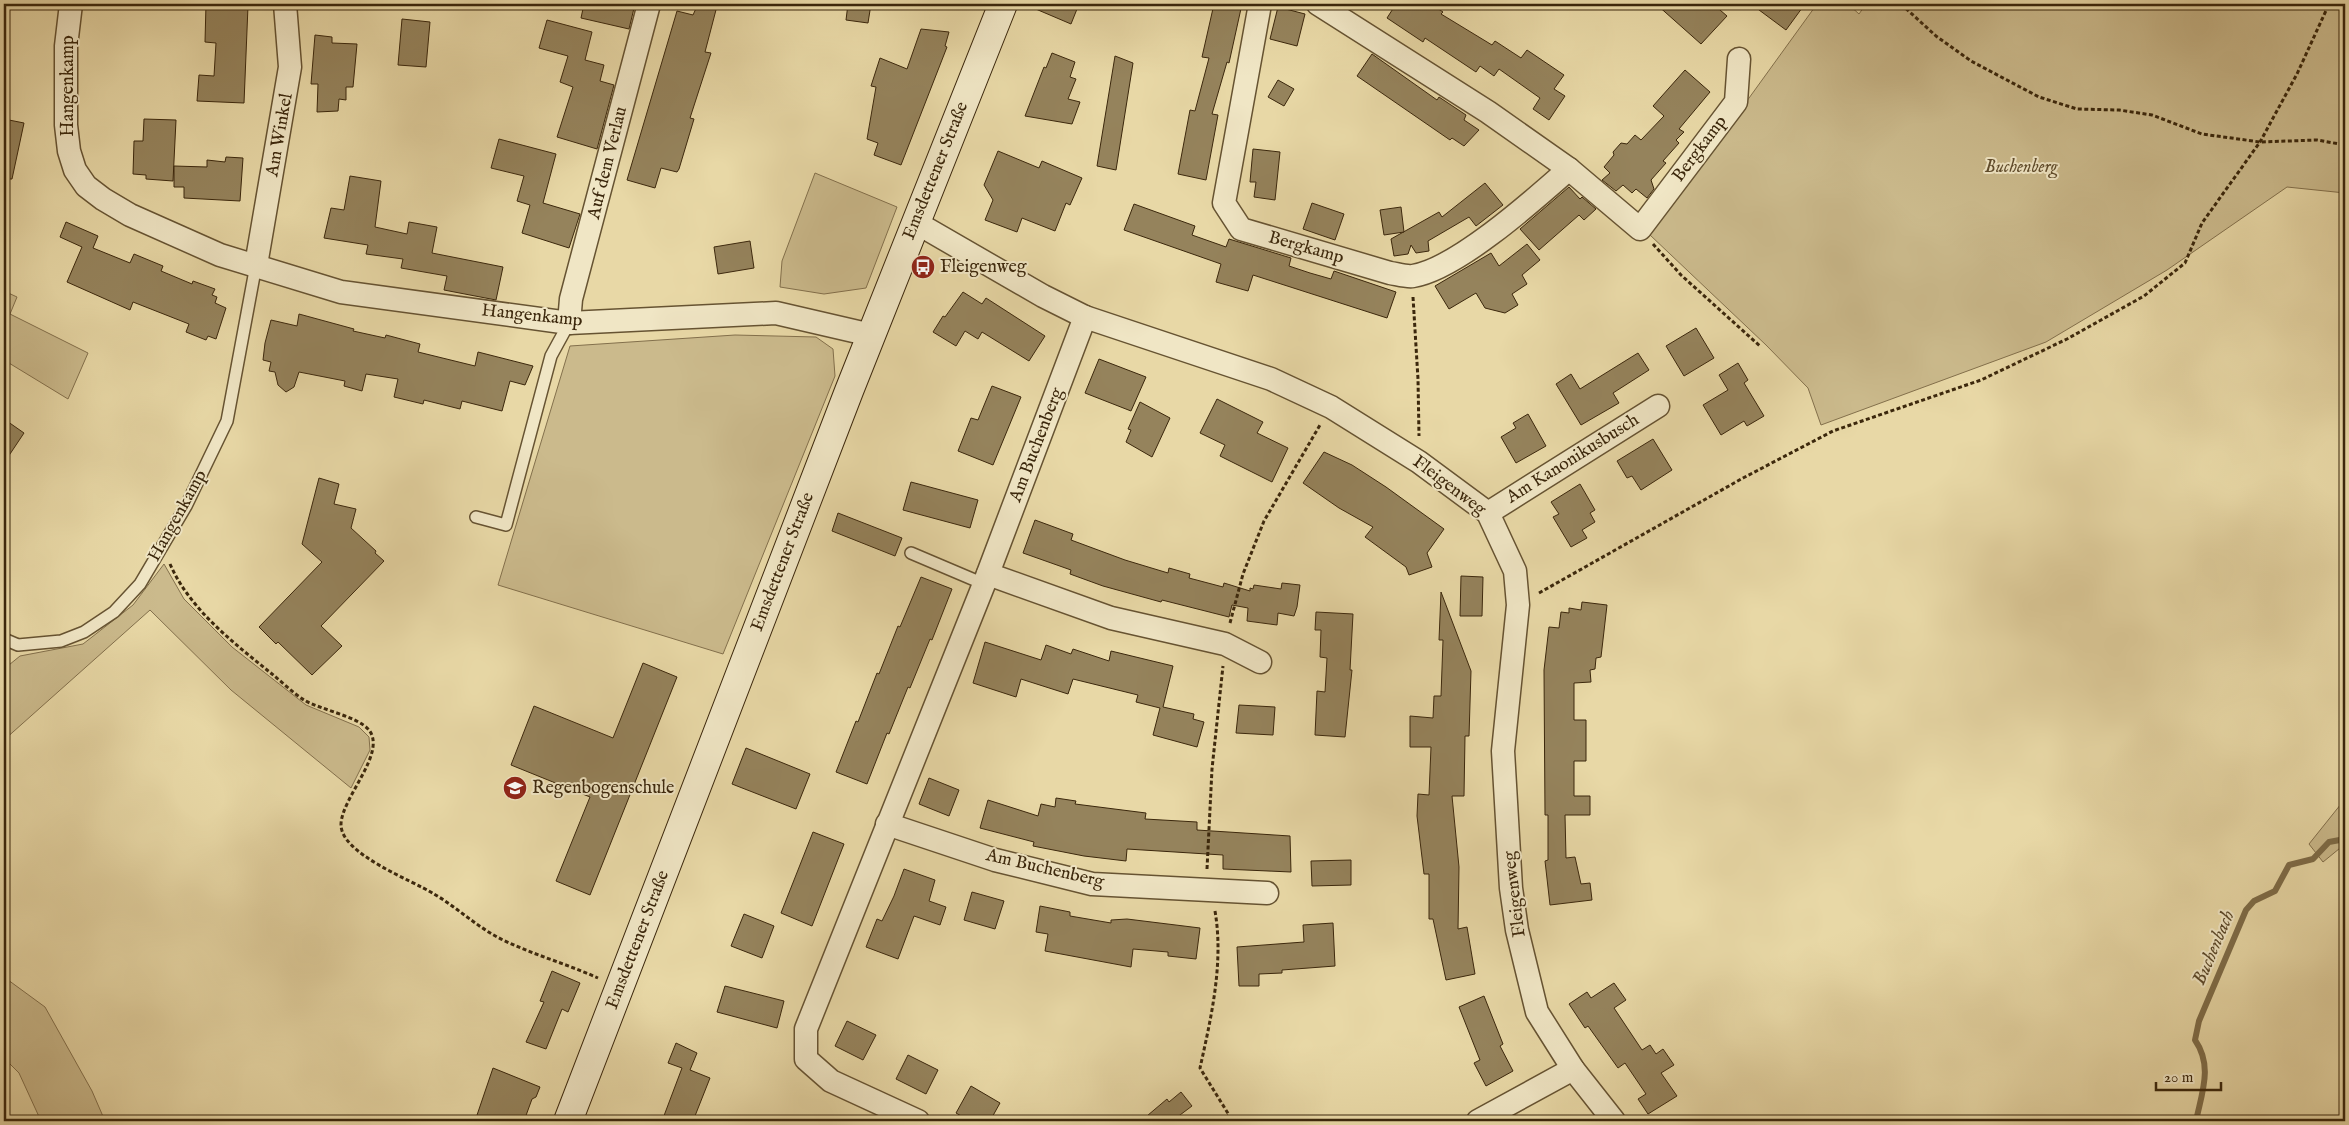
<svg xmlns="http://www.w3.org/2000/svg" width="2349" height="1125" viewBox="0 0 2349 1125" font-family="'IM FELL English',serif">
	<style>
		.green { fill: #cbba8c; stroke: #83704c }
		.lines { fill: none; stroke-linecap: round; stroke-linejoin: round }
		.stream { stroke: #7f6d49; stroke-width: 6 }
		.building { fill: #95835c; stroke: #3b270c }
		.service-casing { stroke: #665332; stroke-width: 14 }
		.minor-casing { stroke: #665332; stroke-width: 25 }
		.secondary-casing { stroke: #3b270c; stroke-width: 30 }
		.path { stroke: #3b270c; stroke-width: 3; stroke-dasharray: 4 2.5; stroke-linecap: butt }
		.service { stroke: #f0e6c5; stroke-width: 11 }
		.minor { stroke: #f0e6c5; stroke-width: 22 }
		.secondary { stroke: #f0e6c5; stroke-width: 28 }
		.labels { text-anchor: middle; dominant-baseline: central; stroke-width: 4; stroke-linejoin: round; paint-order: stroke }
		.street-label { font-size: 18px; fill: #3b270c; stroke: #f0e6c5 }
		.park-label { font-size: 18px; font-style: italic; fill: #5f4c2c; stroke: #f0e6c5 }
		.poi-label { font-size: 18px; fill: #3b270c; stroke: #f0e6c5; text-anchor: start }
		.water-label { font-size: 19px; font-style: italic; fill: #5d4a2b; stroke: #f0e6c5 }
	</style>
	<rect width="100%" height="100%" fill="#e8d8a6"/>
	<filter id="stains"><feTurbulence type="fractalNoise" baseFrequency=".004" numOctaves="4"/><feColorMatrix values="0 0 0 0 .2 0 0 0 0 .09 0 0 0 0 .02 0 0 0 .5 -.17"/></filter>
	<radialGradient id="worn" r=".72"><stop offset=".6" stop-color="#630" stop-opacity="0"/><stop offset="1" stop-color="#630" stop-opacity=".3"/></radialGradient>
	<g class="green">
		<path d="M1817 4H1848L1859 14 1866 4H2345V193L2287 187 2167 270 2046 342 1821 425 1808 388 1766 345 1650 235Z"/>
		<path d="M815 173 897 207 866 288 824 294 780 287 782 261Z"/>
		<path d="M4 291 17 297 10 314 88 353 68 399 4 360Z"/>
		<path d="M735 335 816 337 833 349 835 376 723 654 498 585 570 346Z"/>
		<path d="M164 564 184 599 232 647 306 705 359 727 369 737 370 750 351 788 231 690 150 610 4 740V669L20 656 83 644 133 605Z"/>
		<path d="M2345 799V844L2323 862 2309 844Z"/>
		<path d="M4 977 45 1007 92 1091 105 1121H41L19 1073 4 1058Z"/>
	</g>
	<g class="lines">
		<path class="stream" d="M2196 1121C2202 1092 2213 1066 2195 1040L2199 1021 2246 910 2254 901 2275 891 2289 865 2313 859 2329 842 2345 839"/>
	</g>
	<g class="building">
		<path d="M206 4H244V6H248L244 103 197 101 199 75 214 76 216 43 205 42Z"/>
		<path d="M584 4H635L629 29 581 18Z"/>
		<path d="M698 4 717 6 705 52 711 53 690 118 694 119 679 169 677 172 661 168 655 188 627 180 677 11 693 15Z"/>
		<path d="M848 4H871L868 23 846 20Z"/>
		<path d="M1024 4H1079L1071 24Z"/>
		<path d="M1214 4H1242L1229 63 1227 62 1212 114 1218 115 1206 180 1178 174 1190 110 1195 111 1209 58 1202 57Z"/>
		<path d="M1396 4H1431L1443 12 1441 14 1492 45 1495 41 1521 58 1527 50 1564 75 1554 89 1565 96 1549 120 1533 109 1540 98 1499 69 1494 76 1480 66 1476 72 1425 38 1423 42 1387 18Z"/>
		<path d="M1656 4H1713L1727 16 1701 44Z"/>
		<path d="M1751 4H1805L1786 30Z"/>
		<path d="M1278 7 1305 14 1297 46 1270 39Z"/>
		<path d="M402 19 430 22 426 67 398 65Z"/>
		<path d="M547 20 592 32 585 60 604 65 600 81 614 85 597 149 557 137 573 87 560 82 568 56 539 48Z"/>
		<path d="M921 29 949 32 945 46 947 47 901 165 874 155 878 143 867 139 876 87 871 86 880 58 907 69Z"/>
		<path d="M315 35 332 37V43L357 44 353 87H346V100L339 99 338 111 317 112 318 84H311Z"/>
		<path d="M1052 53 1075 62 1070 77 1076 79 1068 99 1080 102 1072 124 1025 116 1044 67 1046 68Z"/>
		<path d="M1372 54 1437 100 1439 97 1466 115 1464 120 1479 130 1464 146 1452 138 1450 140 1357 76Z"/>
		<path d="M1115 56 1133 63 1116 170 1097 166Z"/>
		<path d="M1685 70 1710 92 1679 129 1684 132 1676 140 1679 143 1663 161 1666 163 1651 180 1654 189 1647 198 1636 189 1632 193 1623 185 1616 191 1602 180 1610 173 1604 167 1614 155 1613 152 1621 143 1627 144 1635 135 1641 140 1664 116 1653 106Z"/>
		<path d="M1278 80 1294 89 1284 106 1268 97Z"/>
		<path d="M4 119 24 123 12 179H4Z"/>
		<path d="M144 119 176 120 173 181 146 179V175L133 174 134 141H143Z"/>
		<path d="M499 139 556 154 543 203 580 214 569 248 522 233 530 205 517 201 524 176 491 168Z"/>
		<path d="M1253 149 1280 152 1275 200 1254 197 1256 182H1250Z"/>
		<path d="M998 151 1039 168 1042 161 1082 178 1070 205 1066 203 1055 231 1022 218 1017 232 985 220 993 200 984 185Z"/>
		<path d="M226 157 243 158 240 201 184 198V187H174V166L207 167V160L225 162Z"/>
		<path d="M350 176 381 181 375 227 407 234 409 222 437 227 432 253 503 267 496 300 444 290 447 276 401 268 403 259 366 254 368 245 324 238 331 208 344 210Z"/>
		<path d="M1485 183 1503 205 1476 226 1469 217 1428 241 1429 251 1416 253 1411 245 1408 254 1394 256 1391 239 1439 212 1442 217Z"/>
		<path d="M1569 187 1580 199 1582 197 1596 209 1584 220 1579 215 1539 250 1520 229Z"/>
		<path d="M1312 203 1344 214 1335 240 1303 229Z"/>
		<path d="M1134 204 1195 226 1192 235 1226 247 1229 239 1291 258 1289 266 1310 273 1331 279 1334 271 1396 292 1387 318 1253 275 1248 291 1216 282 1221 264 1124 230Z"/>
		<path d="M1401 207 1404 232 1384 235 1380 210Z"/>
		<path d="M66 222 98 236 93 248 130 263 134 254 163 266 161 271 192 284 193 281 215 289 212 295 217 297 215 303 226 308 216 339 208 336 206 340 186 332 189 324 133 302 130 310 67 282 82 247 60 237Z"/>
		<path d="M750 241 754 268 718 274 714 247Z"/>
		<path d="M1527 244 1540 260 1522 275 1527 284 1512 294 1518 305 1505 313 1485 308 1476 293 1449 309 1435 286 1491 253 1499 266Z"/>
		<path d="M963 292 982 304 986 298 1045 336 1029 361 982 332 978 339 965 331 956 346 933 332 943 316 945 317Z"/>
		<path d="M299 314 354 329 353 331 385 338 386 335 420 344 418 352 475 366 478 352 533 366 525 385 510 381 502 411 462 401 460 409 424 400 423 404 394 397 398 379 366 374 362 391 344 386 345 381 299 372 294 387 286 392 278 385 275 372 269 371 271 362 263 360 265 343 271 320 297 326Z"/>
		<path d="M1696 328 1714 358 1684 376 1666 346Z"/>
		<path d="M1638 353 1649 370 1613 393 1619 403 1581 425 1556 384 1571 374 1580 389Z"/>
		<path d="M1099 359 1146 377 1131 411 1085 393Z"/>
		<path d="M1738 363 1748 380 1744 383 1764 416 1747 426 1744 421 1721 435 1703 405 1728 390 1719 375Z"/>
		<path d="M992 386 1021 397 993 465 958 451 971 418 978 420Z"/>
		<path d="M1217 399 1263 422 1257 433 1288 448 1272 482 1220 456 1225 445 1200 433Z"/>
		<path d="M1140 402 1170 418 1152 457 1126 442 1131 430 1128 429Z"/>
		<path d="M1528 414 1546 446 1516 463 1501 437 1516 428 1513 423Z"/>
		<path d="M4 419 24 433 4 463Z"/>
		<path d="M1653 439 1672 470 1641 490 1632 476 1627 478 1617 461Z"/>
		<path d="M1324 452 1352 465 1386 487 1444 529 1427 553 1432 567 1409 575 1406 567 1365 537 1373 527 1339 508 1303 483Z"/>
		<path d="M319 478 339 484 334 504 356 509 351 528 376 551 375 553 384 561 321 626 342 646 312 675 278 642 276 644 259 627 322 562 302 544Z"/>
		<path d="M911 482 978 500 970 528 903 510Z"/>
		<path d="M1580 484 1595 510 1590 513 1595 522 1582 530 1587 538 1571 547 1553 517 1559 514 1551 502Z"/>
		<path d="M838 513 902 538 895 556 832 531Z"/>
		<path d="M1035 520 1073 534 1071 540 1125 560 1168 573 1169 568 1190 574 1189 578 1223 587 1224 583 1250 591V588L1253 589 1254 585 1281 589 1282 583 1300 585 1297 607 1294 616 1278 613 1277 625 1247 621 1248 608 1232 605 1229 617 1162 600 1161 602 1103 586 1070 574 1071 570 1023 553Z"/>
		<path d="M1461 576 1483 577 1482 616H1460Z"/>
		<path d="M921 577 952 589 932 640 930 639 910 688 908 687 889 734 887 733 867 784 836 772 856 721 858 722 877 673 879 674 898 626 900 627Z"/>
		<path d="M1441 592 1471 671 1469 736H1465L1464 796H1452L1459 867 1458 929 1467 927 1475 974 1446 980 1433 919H1429V874H1424L1417 816 1418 794 1429 795 1431 747H1410V716L1433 718 1434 696H1441L1443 640H1439Z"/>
		<path d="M1582 602 1607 605 1601 657 1596 658 1595 669 1590 670 1591 682 1574 683V720H1586V761H1574V796H1590V815H1565L1566 858 1575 857 1581 884 1590 883 1592 900 1550 905 1545 861 1548 860V815H1545L1544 670 1549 627 1559 628 1561 612 1569 613V608L1581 610Z"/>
		<path d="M1316 612 1353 614 1350 670H1352L1345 737 1315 735 1317 691 1325 692 1327 658 1320 657 1321 630H1315Z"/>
		<path d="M985 642 1041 660 1046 645 1071 654 1073 649 1109 661 1111 651 1173 666 1163 707 1194 714 1193 719 1204 722 1197 747 1153 735 1160 708 1136 702 1138 695 1073 679 1068 694 1021 679 1016 697 973 683Z"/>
		<path d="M643 663 677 677 590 895 556 881 590 797 511 765 534 706 613 738Z"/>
		<path d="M1239 705 1275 707 1273 735 1236 733Z"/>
		<path d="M746 748 810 774 796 809 732 784Z"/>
		<path d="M929 778 959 790 949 816 919 804Z"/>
		<path d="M1056 798 1076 801 1075 804 1146 813 1145 819 1197 822V830L1290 836 1291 872 1223 869V855L1127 849 1126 861 1084 856 1033 846 1034 842 980 828 988 800 1038 816 1041 804 1055 807Z"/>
		<path d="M813 832 844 844 812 926 781 913Z"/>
		<path d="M1351 860V885L1312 886 1311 861Z"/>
		<path d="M904 869 935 880 929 901 946 907 940 925 914 916 898 959 866 947 877 919 882 921 894 896Z"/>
		<path d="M972 892 1004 901 995 929 964 920Z"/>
		<path d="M1040 906 1070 912V916L1111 923V920L1127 919 1200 928 1196 959 1168 956V952L1133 949 1131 967 1045 951 1048 934 1036 932Z"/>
		<path d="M744 914 774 926 762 958 731 946Z"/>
		<path d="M1333 923 1335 966 1282 970V973L1259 974V986H1239L1237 947 1304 942 1303 925Z"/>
		<path d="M552 971 580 983 568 1012 562 1009 546 1049 526 1042 544 1002 540 1001Z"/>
		<path d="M1614 983 1626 1000 1614 1008 1642 1050 1650 1045 1656 1054 1663 1049 1674 1065 1661 1073 1677 1096 1648 1114 1638 1099 1646 1094 1625 1063 1618 1068 1588 1026 1585 1028 1569 1004 1587 992 1591 998Z"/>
		<path d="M725 986 784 1001 777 1028 717 1012Z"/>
		<path d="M1484 996 1503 1044 1500 1046 1513 1071 1486 1086 1474 1063 1480 1060 1459 1007Z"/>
		<path d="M847 1021 876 1035 863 1060 835 1046Z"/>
		<path d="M676 1043 697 1053 690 1070 710 1078 693 1121H662L682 1068 668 1063Z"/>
		<path d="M908 1055 938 1070 926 1094 896 1079Z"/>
		<path d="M493 1068 540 1087 536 1097 532 1099 524 1121H475Z"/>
		<path d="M971 1086 1000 1103 990 1121H970L956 1113Z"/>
		<path d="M1181 1092 1192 1106 1172 1121H1141L1167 1099 1169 1102Z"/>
	</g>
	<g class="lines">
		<g class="service-casing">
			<g id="service">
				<path d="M476 517 506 525 551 356 569 323"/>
				<path d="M911 553 984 584"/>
				<path d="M4 639 18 645 61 641 84 632 114 612 140 584 186 506 227 421 256 265"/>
			</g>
		</g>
		<g class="minor-casing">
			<g id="minor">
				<path d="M71 4 66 46V125L69 151 75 170 86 186 103 199 130 215 220 255 341 292 569 323 776 313 871 335"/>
				<path d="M1260 4 1224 203 1241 229 1390 273C1397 274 1406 277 1413 276 1457 269 1535 199 1569 169"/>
				<path d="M1318 4 1488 112 1569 169 1640 229 1736 102 1739 59"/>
				<path d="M915 222 1043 296 1085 317 1271 379 1331 407 1419 462 1488 513 1515 571 1518 605 1503 751 1511 888 1517 930 1537 1012 1573 1069 1614 1121"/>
				<path d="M256 265 290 67 285 4"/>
				<path d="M569 323 571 299 649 4"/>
				<path d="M1488 513 1658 406"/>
				<path d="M988 574 1111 618 1225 644 1260 662"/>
				<path d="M887 824 995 860 1092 884 1267 893"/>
				<path d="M918 1121 831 1081 806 1059V1029L984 584 1085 317"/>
				<path d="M1478 1121 1573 1069"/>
			</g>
		</g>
		<g class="secondary-casing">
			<path id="secondary" d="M568 1121 849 391 1003 4"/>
		</g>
		<g class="path">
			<path d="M1901 4 1936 36 1971 61 2039 97 2077 109 2119 110 2152 115 2202 134 2260 142 2317 140 2345 145"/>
			<path d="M2342 4 2345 7"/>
			<path d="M1653 244 1681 275 1761 347"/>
			<path d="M1413 297 1418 379 1419 436"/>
			<path d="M170 564C190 610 234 643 272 674 282 682 293 693 304 700 321 710 357 716 369 730 387 753 342 797 341 824 340 854 412 880 434 894 458 908 478 928 503 940 534 955 567 964 598 978"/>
			<path d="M1539 593 1743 478 1833 431 1981 380 2067 339 2144 296 2185 263 2202 223 2260 142 2297 74 2329 4"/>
			<path d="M1230 623 1243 574 1264 521 1320 425"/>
			<path d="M1207 869 1212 769 1223 666"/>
			<path d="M1215 911C1224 963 1211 1018 1200 1068L1229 1115 1222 1121"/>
		</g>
		<use href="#service" class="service"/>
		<use href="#minor" class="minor"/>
		<use href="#secondary" class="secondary"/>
	</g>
	<defs>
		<g id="bus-disc" transform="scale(1.25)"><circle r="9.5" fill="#8f2418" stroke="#f0e6c5"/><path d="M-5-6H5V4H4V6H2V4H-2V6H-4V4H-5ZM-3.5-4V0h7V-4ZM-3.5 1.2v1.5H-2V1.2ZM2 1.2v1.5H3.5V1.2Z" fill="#fff"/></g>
		<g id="school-disc" transform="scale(1.25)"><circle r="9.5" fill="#8f2418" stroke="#f0e6c5"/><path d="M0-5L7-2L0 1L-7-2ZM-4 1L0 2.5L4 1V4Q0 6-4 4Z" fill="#fff"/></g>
	</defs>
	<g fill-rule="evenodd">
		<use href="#bus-disc" x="923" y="267"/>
		<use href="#school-disc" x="515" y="788"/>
	</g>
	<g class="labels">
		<g class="street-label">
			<text transform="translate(68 86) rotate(-90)">Hangenkamp</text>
			<text transform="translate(280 135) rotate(-80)">Am Winkel</text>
			<text transform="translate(1700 149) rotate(-53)">Bergkamp</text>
			<text transform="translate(608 163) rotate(-76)">Auf dem Verlau</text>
			<text transform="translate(936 171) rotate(-68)">Emsdettener Straße</text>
			<text transform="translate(1306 248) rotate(16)">Bergkamp</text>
			<text transform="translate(532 316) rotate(6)">Hangenkamp</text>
			<text transform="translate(1037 445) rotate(-69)">Am Buchenberg</text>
			<text transform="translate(1573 459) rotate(-32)">Am Kanonikusbusch</text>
			<text transform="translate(1449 486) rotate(37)">Fleigenweg</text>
			<text transform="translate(178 516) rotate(-61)">Hangenkamp</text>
			<text transform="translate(783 562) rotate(-69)">Emsdettener Straße</text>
			<text transform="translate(1045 869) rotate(13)">Am Buchenberg</text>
			<text transform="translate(1515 894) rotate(-97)">Fleigenweg</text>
			<text transform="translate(638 940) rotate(-69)">Emsdettener Straße</text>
		</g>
		<g class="park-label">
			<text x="2021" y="167">Buchenberg</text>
		</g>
		<g class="poi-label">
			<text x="940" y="267">Fleigenweg</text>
			<text x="532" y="788">Regenbogenschule</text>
		</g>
		<g class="water-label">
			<text transform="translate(2214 948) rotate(-67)">Buchenbach</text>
		</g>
	</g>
	<rect width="2349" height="1125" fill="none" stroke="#e8d8a6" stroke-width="20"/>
	<rect x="5" y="5" width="2339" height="1115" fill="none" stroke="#3b270c" stroke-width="2.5"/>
	<rect x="10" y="10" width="2329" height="1105" fill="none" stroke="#3b270c"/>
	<path d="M2156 1082v8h65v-8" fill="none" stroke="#3b270c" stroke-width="2.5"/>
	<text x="2164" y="1082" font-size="15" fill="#3b270c" stroke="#f0e6c5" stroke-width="4" paint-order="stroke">20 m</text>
	<rect width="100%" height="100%" filter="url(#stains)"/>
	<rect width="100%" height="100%" fill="url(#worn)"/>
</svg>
